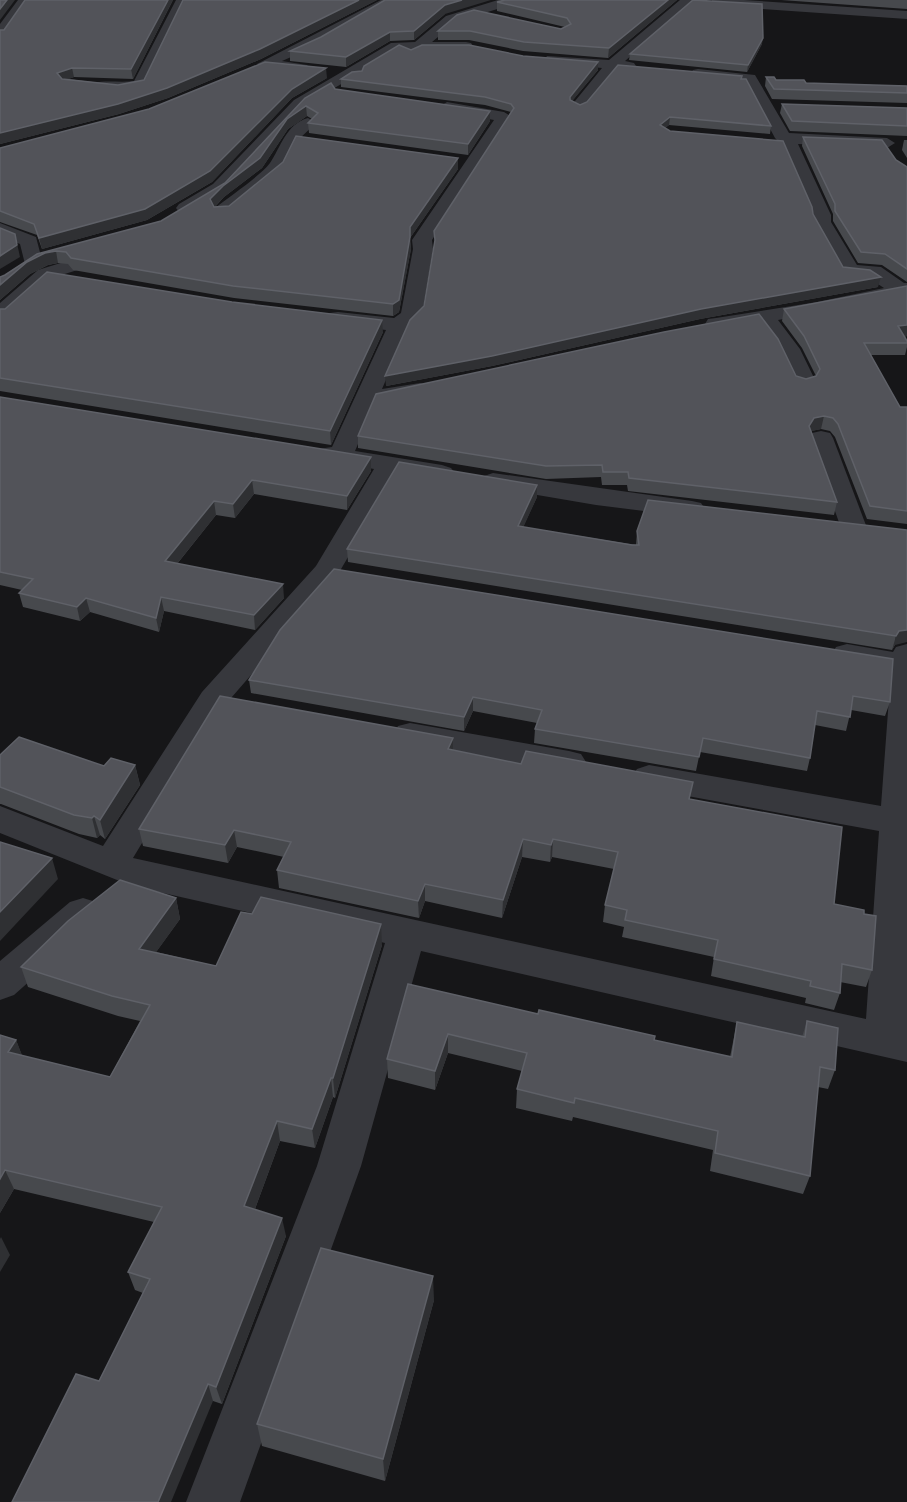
<svg xmlns="http://www.w3.org/2000/svg" width="907" height="1502" viewBox="0 0 907 1502" font-family="'DM Sans',sans-serif">
	<style>
		.lines { fill: none; stroke-linecap: round; stroke-linejoin: round }
		.street { fill: #37383d; fill-rule: evenodd }
		.wall { fill: #47494d }
		.shaded-wall { fill: #2f3033 }
		.building { fill: #525359; stroke: #5f6168; stroke-width: 1.5 }
	</style>
	<rect width="100%" height="100%" fill="#161618"/>
	<g class="lines">
		<g class="street">
			<path d="M18 0H30L5 37 0 38V24Z"/>
			<path d="M176 0H188L145 88 120 93 94 89 91 86 94 83C106 80 121 83 134 81Z"/>
			<path d="M381 0H397L321 44 282 61 307 65 309 68 307 71 264 68 257 64Z"/>
			<path d="M498 0H517L516 3 456 22 432 42H466L471 43 473 46 471 49 422 50 412 55 407 54 405 50H399L304 106 225 192 191 212H179L176 208 179 204 213 184 294 100 391 43 415 42 446 16Z"/>
			<path d="M680 0H694L625 61 634 63 636 66 634 69 616 70 585 109H573L571 106 602 68 552 63 545 59 547 56 609 60Z"/>
			<path d="M712 0H744L907 11V19L717 6 712 5Z"/>
			<path d="M698 69 755 75 789 133 887 138 895 143 887 148 798 144 831 215V222L857 265 881 267 904 283H907V295L778 320 800 349 816 382 812 387 804 389 796 387 778 350 759 324 716 330 708 329 705 324 708 319 716 318 817 302 884 288C863 273 864 281 843 275L840 271 813 222V215L782 145 775 138 745 82 693 76 691 73 693 70Z"/>
			<path d="M447 102 504 112 512 117 432 240 433 249 422 315 408 328 382 389 420 383 428 385 432 390 428 395 375 404 355 451 442 465 451 468 455 473 451 478 442 481 397 473 337 576 225 705 133 858 866 1019 879 831 649 789 637 785 632 777 637 769 649 765 881 806 891 671 836 661 832 654 836 647 847 644 893 652 896 647 907 644V1062L421 951 361 1166 240 1502H186L317 1166 385 943 132 886 0 833V806L103 846 202 692 316 566 374 469 318 459 314 454 318 449 332 447 386 330 330 323 327 318 330 313 338 312 394 318 401 313 413 249 412 240 494 120 441 110 439 107Z"/>
			<path d="M308 118 316 123 298 140 282 171 229 216H215L213 212 215 208C230 196 259 177 270 163 281 147 286 124 308 118Z"/>
			<path d="M0 223 36 237 42 260 39 264H25L20 244 0 236Z"/>
			<path d="M112 247 119 249 122 253 119 257 52 278 8 319 0 320V303L38 270Z"/>
			<path d="M821 431 830 433 833 438 867 528 864 534 854 536 844 534 841 528 809 438 812 433Z"/>
			<path d="M493 473 692 501 701 503 705 509 701 515 692 517 596 505 484 486 480 481 484 476Z"/>
			<path d="M410 723 569 751 581 754 586 762 581 770 569 773 398 742 394 734 398 726Z"/>
			<path d="M83 898 96 902 102 912 96 922 14 995 0 1000V961L70 902Z"/>
		</g>
	</g>
	<g class="wall">
		<path d="M173 0 133 79 74 77 68 79 118 85 144 80 183 0H377L261 59 168 98 119 114 0 144 4 30Z"/>
		<path d="M677 0 608 58 523 51 469 40H438V31L561 29 565 27 497 11V2Z"/>
		<path d="M781 0H907V9Z"/>
		<path d="M445 14 414 40 390 41 346 67 290 61V51L321 37Z"/>
		<path d="M762 44 747 72 629 60 630 54Z"/>
		<path d="M411 50 523 56 598 62V70L572 101 580 105 742 79 771 126 770 134 669 125 665 128 813 214 843 267 878 287 700 319 492 366 386 386 424 306 435 243 434 231 511 112 485 105 341 87V79Z"/>
		<path d="M766 77 776 80 806 83 907 86V103L772 99 765 86Z"/>
		<path d="M327 78 292 98 212 182 147 220 42 249 37 235 0 222V148Z"/>
		<path d="M335 89 490 111V121L468 155 309 133 308 123 312 119 307 116 288 129 262 168 224 197 215 207 229 206 458 158V169L410 238 411 249 399 312 393 316 234 298 73 270 68 264 58 263 48 265 30 274 0 300V277L5 275 37 254 161 221 225 183 305 98Z"/>
		<path d="M782 104 907 108V136L790 131 780 113Z"/>
		<path d="M803 137 896 160 907 167V282L882 265 858 263 833 221V214L802 146Z"/>
		<path d="M904 140H907V158L902 150Z"/>
		<path d="M907 286V336L904 337 907 341V347L905 355H870L900 407H907V524L867 519 835 437 830 431 821 429 811 431 837 502 834 515 628 491 627 485H602L601 477 546 479 358 448V436L796 376 806 379 816 376 802 348 782 321 784 309Z"/>
		<path d="M0 309 383 332 331 445 0 391Z"/>
		<path d="M0 397 371 457V471L347 510 254 494 235 518 216 515 177 564 284 598 255 630 164 611 159 632 90 612 80 621 23 607 19 593 22 590 0 585Z"/>
		<path d="M537 497 523 527 636 545 637 531 907 530 895 645 892 650 348 562 347 549Z"/>
		<path d="M334 569 890 702 885 716 851 710 846 731 815 725 810 758 807 771 700 752 696 771 534 743 535 729 537 723 473 711 464 731 251 693 249 680Z"/>
		<path d="M453 750 690 800 834 904 864 914 872 970 866 987 840 982V993L834 1010 805 1003 806 998 711 976 714 957 622 937 624 927 603 922 605 905 614 869 552 857 550 862 522 857 502 918 425 901 419 918 279 888 277 870 284 857 237 847 228 863 143 846 139 829Z"/>
		<path d="M0 755 104 766 135 765 140 785 105 839 100 835 97 838 79 834 1 804H0Z"/>
		<path d="M176 898 180 919 156 952 216 966 382 945 335 1098 333 1097 315 1148 280 1141 255 1209 286 1236 222 1404 213 1401 99 1381 143 1293 135 1290 128 1272 154 1222 14 1189 0 1213 16 1040 22 1056 110 1077 140 1021 118 1016 28 987 21 967Z"/>
		<path d="M408 984 538 1014 730 1057 737 1022 802 1037 807 1021 835 1070 828 1089 818 1087 810 1176 803 1194 710 1171 713 1150 573 1117 572 1121 516 1108 517 1089 522 1071 448 1053 435 1090 388 1078 387 1059Z"/>
		<path d="M434 1300 385 1481 262 1446 257 1424Z"/>
	</g>
	<g class="shaded-wall">
		<path d="M7 0H15L0 20V9Z"/>
		<path d="M168 0H173L133 79 131 69Z"/>
		<path d="M359 0H377L261 59 168 98 119 114 0 144V133L118 104Z"/>
		<path d="M462 0H491L445 14 414 40V31L445 5Z"/>
		<path d="M668 0H677L608 58 609 48Z"/>
		<path d="M390 32V41L346 67V57Z"/>
		<path d="M763 38 762 44 747 72 748 65Z"/>
		<path d="M598 62V70L569 105 570 97Z"/>
		<path d="M72 68 74 77 59 83 57 73Z"/>
		<path d="M326 68 327 78 292 98 212 182 147 220 42 249 39 238Z"/>
		<path d="M306 106 307 116 288 129 262 168 224 197 211 211 210 199 287 119Z"/>
		<path d="M490 111V121L468 155V144Z"/>
		<path d="M670 117 669 125 659 133 660 125Z"/>
		<path d="M458 158V169L410 238 411 249 399 312 393 316V304L410 227Z"/>
		<path d="M15 234 20 257 0 269V256Z"/>
		<path d="M56 251 58 263 48 265 30 274 0 300V285L27 262 45 253Z"/>
		<path d="M881 277 878 287 700 319 492 366 386 386 385 376 701 309Z"/>
		<path d="M382 320 383 332 331 445 330 431Z"/>
		<path d="M907 325V336L895 337 898 326Z"/>
		<path d="M824 416 821 429 812 431 807 439 809 426 814 418Z"/>
		<path d="M371 457V471L347 510V496Z"/>
		<path d="M252 480 254 494 235 518 233 504Z"/>
		<path d="M537 485V497L518 539V526Z"/>
		<path d="M214 501 216 515 168 575 165 561Z"/>
		<path d="M283 584 284 598 255 630 254 615Z"/>
		<path d="M161 597 164 611 159 632 156 618Z"/>
		<path d="M86 598 90 612 80 621 77 607Z"/>
		<path d="M907 630V642L895 645 892 650 896 636 899 631Z"/>
		<path d="M473 697V711L464 731V717Z"/>
		<path d="M453 738V755L448 749Z"/>
		<path d="M135 765 140 785 105 839 100 820Z"/>
		<path d="M94 816 100 835 97 838 92 818Z"/>
		<path d="M234 830 237 847 228 863 225 845Z"/>
		<path d="M523 839 522 857 502 918 503 900Z"/>
		<path d="M553 839 552 857 550 862 551 845Z"/>
		<path d="M52 858 58 879 0 941V912Z"/>
		<path d="M425 884V901L419 918 418 901Z"/>
		<path d="M176 898 180 919 144 969 139 949Z"/>
		<path d="M381 924 382 945 335 1098 333 1078Z"/>
		<path d="M448 1034V1053L435 1090V1071Z"/>
		<path d="M16 1040 24 1060 8 1052Z"/>
		<path d="M331 1078 333 1097 315 1148 312 1129Z"/>
		<path d="M277 1121 280 1141 249 1225 244 1206Z"/>
		<path d="M5 1170 14 1189 0 1213V1179Z"/>
		<path d="M282 1218 286 1236 222 1404 216 1387Z"/>
		<path d="M1 1237 10 1255 0 1272V1239Z"/>
		<path d="M433 1276 434 1300 385 1481 383 1459Z"/>
		<path d="M208 1384 213 1401 171 1502H158Z"/>
	</g>
	<g class="building">
		<path d="M0 0H7L0 9Z"/>
		<path d="M25 0H168L131 69 72 68 57 73 62 79 118 85 144 80 183 0H359L260 49 167 88 118 104 0 133V30H4Z"/>
		<path d="M385 0H462L445 5 414 31 390 32 346 57 290 51 321 37Z"/>
		<path d="M505 0H668L609 48 524 42 470 31H438L457 15 474 10 561 29 571 24 567 18 497 2Z"/>
		<path d="M693 0 762 4 763 38 748 65 630 54Z"/>
		<path d="M399 45 411 50 422 45H469L523 56 598 62 570 97V100L580 105 587 102 618 65 742 76 741 79H746L771 126 670 117 660 125 670 131 783 141 812 207 813 214 843 267 870 270 881 277 701 309 492 356 385 376 410 320 424 306 435 240 434 231 514 108 511 104 485 97 341 79 352 72 362 71 364 66Z"/>
		<path d="M265 62 326 68 292 89 210 171 145 209 39 238 34 224 0 211V148L149 109Z"/>
		<path d="M766 77H774L776 80H804L806 83 907 86V93L774 89Z"/>
		<path d="M331 83 335 89 490 111 468 144 308 123 318 113 306 106 287 119 260 158 223 186 210 199 214 207 229 206 283 162 296 136 458 158 410 227V237L399 300 393 304 233 286 71 258 66 252 56 251 45 253 27 262 0 285V277L5 275 37 254 161 221 225 183 305 98Z"/>
		<path d="M782 104 907 108V126L792 121Z"/>
		<path d="M803 137 882 140 896 160 907 167V269L885 254 861 252 835 211V204Z"/>
		<path d="M0 228 15 234 17 245 0 256Z"/>
		<path d="M47 272 232 302 382 320 330 431 0 378V309H5Z"/>
		<path d="M907 286V325L898 326 907 341V343H864L900 407H907V511L870 506 838 424 833 418 824 416 814 418 809 426 837 502 629 478 628 472H603L602 465 546 466 358 436 376 394 664 332 759 314 778 339 796 376 806 379 816 376 820 369 804 336 784 309Z"/>
		<path d="M0 397 371 457 347 496 252 480 233 504 214 501 165 561 283 584 254 615 161 597 156 618 86 598 77 607 19 593 33 579 0 572Z"/>
		<path d="M399 462 537 485 518 526 632 545H639L637 531 648 500 907 530V630L899 631 896 636 347 549Z"/>
		<path d="M334 569 893 659 890 702 853 696 850 717 817 711 810 758 703 738 699 757 535 729 542 710 473 697 464 717 249 680 280 630Z"/>
		<path d="M220 696 453 738 448 749 521 764 526 751 693 782 689 799 842 827 834 904 864 910V914L876 916 872 970 842 964 840 993 810 986 811 981 714 959 718 940 625 920 627 910 605 905 618 852 553 839 551 845 523 839 503 900 425 884 418 901 277 870 291 842 234 830 225 845 139 829Z"/>
		<path d="M19 737 104 766 111 758 135 765 100 820 94 816 92 818 74 815 0 787V755Z"/>
		<path d="M0 842 52 858 0 912Z"/>
		<path d="M120 880 176 898 139 949 216 966 241 912 252 914 261 897 381 924 333 1078H331L312 1129 277 1121 244 1206 282 1218 216 1387 208 1384 158 1502H12L76 1374 99 1381 150 1279 128 1272 162 1207 5 1170 0 1179V1035L16 1040 8 1052 110 1077 150 1005 112 996 21 967 68 921Z"/>
		<path d="M408 984 538 1014 539 1010 655 1036 654 1040 732 1057 737 1022 805 1037 807 1021 838 1028 835 1070 820 1067 810 1176 715 1153 718 1131 575 1098 574 1103 517 1089 527 1053 448 1034 435 1071 387 1059Z"/>
		<path d="M321 1248 433 1276 383 1459 257 1424Z"/>
	</g>
</svg>
